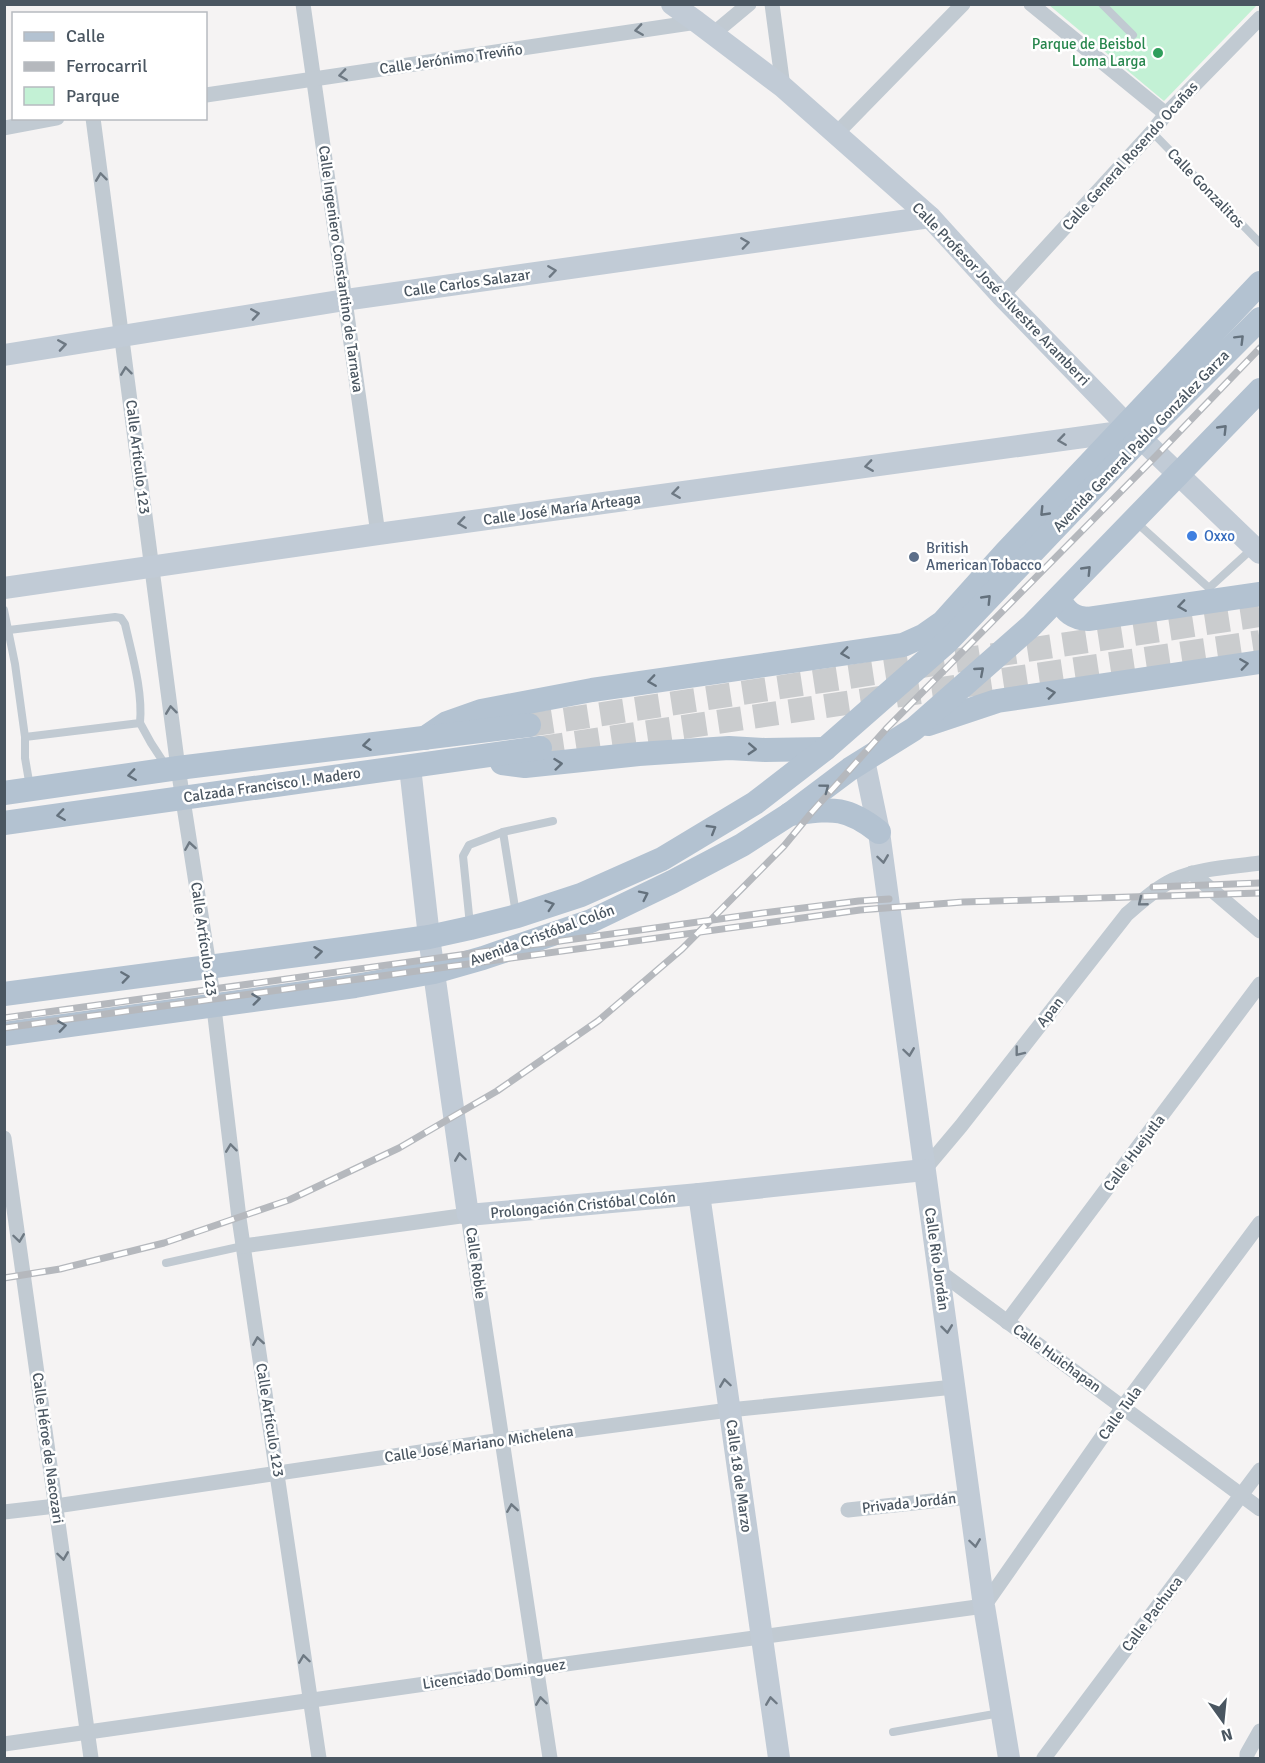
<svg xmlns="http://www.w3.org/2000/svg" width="1265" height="1763" viewBox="0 0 1265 1763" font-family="Signika,sans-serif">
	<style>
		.green { fill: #c3f1d5 }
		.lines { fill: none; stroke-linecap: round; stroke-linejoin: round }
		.primary-tunnel { stroke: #caccce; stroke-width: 24; stroke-dasharray: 24 12; stroke-linecap: butt }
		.lane { stroke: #c1cad2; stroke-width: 8 }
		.street { stroke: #c1cad2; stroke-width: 15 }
		.secondary { stroke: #c1cbd6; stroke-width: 22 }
		.primary { stroke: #b3c2d1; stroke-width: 24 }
		.rail-casing { stroke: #b5b8bd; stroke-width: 7 }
		.rail { stroke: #fff; stroke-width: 4.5; stroke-dasharray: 14; stroke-linecap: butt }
		.oneway { stroke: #6e7983 }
		.oneway2 { stroke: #6e7984 }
		.oneway3 { stroke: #64717d }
		.leisure-dot { fill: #2e9e5b; stroke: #fff; stroke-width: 2 }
		.shop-dot { fill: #3f7fe0; stroke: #fff; stroke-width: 2 }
		.service-dot { fill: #5c6f8a; stroke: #fff; stroke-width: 2 }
		.labels { text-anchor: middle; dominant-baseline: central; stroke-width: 5; stroke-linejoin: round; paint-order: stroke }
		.leisure-label { font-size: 15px; fill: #27864d; stroke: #fff; text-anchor: end }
		.street-label { font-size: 15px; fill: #4a5661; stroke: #fff }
		.shop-label { font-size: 15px; fill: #366cbe; stroke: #fff; text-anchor: start }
		.service-label { font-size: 15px; fill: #4e5e75; stroke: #fff; text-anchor: start }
	</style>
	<rect width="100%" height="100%" fill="#f5f3f3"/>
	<path class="green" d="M1049 5H1257L1164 101Z"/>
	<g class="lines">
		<g class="primary-tunnel">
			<path d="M529 725 1260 615"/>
			<path d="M540 748 1260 642"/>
		</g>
		<g class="lane">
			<path d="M1102 4 1133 35"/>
			<path d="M1152 132 1260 243"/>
			<path d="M1137 523 1209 588 1253 548"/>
			<path d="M4 610 15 664 25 737V758L30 787"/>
			<path d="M9 630 115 617 121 618 125 624C132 655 143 691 140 723L25 737"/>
			<path d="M140 723 151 743 166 766"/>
			<path d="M503 832 516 914"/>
			<path d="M470 925 463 856 469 845 503 832 553 821"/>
			<path d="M166 1263 243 1246"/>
			<path d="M893 1732 1000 1713"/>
		</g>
		<g class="street">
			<path d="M303 4 378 534"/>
			<path d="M772 4 783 87"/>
			<path d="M1031 4 1166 114"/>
			<path d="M713 34 749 4"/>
			<path d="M206 95 697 22"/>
			<path d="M93 118 178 768 209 966 239 1218 319 1758"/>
			<path d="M4 128 57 118"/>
			<path d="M835 135 963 4"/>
			<path d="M1002 296 1152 132 1166 114 1260 18"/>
			<path d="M1192 873 1260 931"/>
			<path d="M4 1138 91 1758"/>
			<path d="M924 1170 961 1126 1127 914C1141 902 1156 888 1173 880 1199 868 1232 867 1260 863"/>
			<path d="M243 1246 468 1215 550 1758"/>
			<path d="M940 1272 1260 1509"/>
			<path d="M1007 1322 1260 984"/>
			<path d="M848 1510 969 1497"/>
			<path d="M4 1512 56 1506 502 1440 729 1410 954 1387"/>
			<path d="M4 1744 537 1668 984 1606 1123 1407 1260 1223"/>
			<path d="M1044 1758 1260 1470"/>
			<path d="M1247 1758V1754L1260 1731"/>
		</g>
		<g class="secondary">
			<path d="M672 4 697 22 783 87 930 217 1002 296 1127 425 1260 553"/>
			<path d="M4 355 345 300 930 217"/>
			<path d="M4 588 378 534 1120 432"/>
			<path d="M864 760 879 832 984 1606 1009 1758"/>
			<path d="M410 767 429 937 468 1215 699 1194 924 1170"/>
			<path d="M699 1194 779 1758"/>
		</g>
		<g class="primary">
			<path d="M1059 599C1066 612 1073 618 1088 619L1260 594"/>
			<path d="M928 724 997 701 1260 662"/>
			<path d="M425 738 447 723 481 711 502 707 592 690 903 645 923 636 943 622 1005 553 1260 283"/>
			<path d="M502 763 525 766 639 754 729 748 765 750 825 749"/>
			<path d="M4 793 178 768 529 725"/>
			<path d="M790 814C831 809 845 805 879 832"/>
			<path d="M4 823 540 748"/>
			<path d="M4 994 358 947 429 937 470 928 517 916 581 895 662 859 755 803 825 749 947 642 1141 438 1260 319"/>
			<path d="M4 1034 355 986 434 972 483 958 591 921 672 882 742 845 790 814 850 769 914 729 1031 626 1260 390"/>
		</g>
		<g class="rail-casing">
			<g id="rail">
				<path d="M1153 887 1260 883"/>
				<path d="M4 1018 763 913 859 901 889 899"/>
				<path d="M4 1028 860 910 963 902 1260 893"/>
				<path d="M4 1278 60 1269 164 1243 289 1200 399 1148 497 1091 598 1021 682 949 784 846 812 812 886 729 1158 454 1260 348"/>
			</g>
		</g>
		<use href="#rail" class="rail"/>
	</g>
	<defs><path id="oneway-chevron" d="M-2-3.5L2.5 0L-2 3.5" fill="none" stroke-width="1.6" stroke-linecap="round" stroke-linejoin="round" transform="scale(1.5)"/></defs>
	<g class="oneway">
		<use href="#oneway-chevron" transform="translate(639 30) rotate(172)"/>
		<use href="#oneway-chevron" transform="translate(343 75) rotate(172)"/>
		<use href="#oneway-chevron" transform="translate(101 177) rotate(-97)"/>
		<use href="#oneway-chevron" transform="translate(126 371) rotate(-97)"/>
		<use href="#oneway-chevron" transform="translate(171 710) rotate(-97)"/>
		<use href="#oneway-chevron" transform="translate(190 846) rotate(-99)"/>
		<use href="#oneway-chevron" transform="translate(1142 902) rotate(141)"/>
		<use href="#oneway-chevron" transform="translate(1019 1052) rotate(128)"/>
		<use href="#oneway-chevron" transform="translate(231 1148) rotate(-97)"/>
		<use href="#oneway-chevron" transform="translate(19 1238) rotate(82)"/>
		<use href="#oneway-chevron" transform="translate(258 1341) rotate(-99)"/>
		<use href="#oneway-chevron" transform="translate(512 1508) rotate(-99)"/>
		<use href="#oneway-chevron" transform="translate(63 1556) rotate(82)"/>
		<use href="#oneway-chevron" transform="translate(304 1659) rotate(-98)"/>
		<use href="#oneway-chevron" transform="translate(541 1701) rotate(-98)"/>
	</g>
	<g class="oneway2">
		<use href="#oneway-chevron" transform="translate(745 243) rotate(-8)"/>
		<use href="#oneway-chevron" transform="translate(552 271) rotate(-8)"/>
		<use href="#oneway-chevron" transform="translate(255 314) rotate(-9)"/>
		<use href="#oneway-chevron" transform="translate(62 345) rotate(-9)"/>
		<use href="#oneway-chevron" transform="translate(1062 440) rotate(172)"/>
		<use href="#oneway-chevron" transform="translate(869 466) rotate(172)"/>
		<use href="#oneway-chevron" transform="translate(676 493) rotate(172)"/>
		<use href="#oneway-chevron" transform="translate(462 523) rotate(172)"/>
		<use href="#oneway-chevron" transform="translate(883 859) rotate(82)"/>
		<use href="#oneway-chevron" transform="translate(909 1052) rotate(82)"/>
		<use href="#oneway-chevron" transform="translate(460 1157) rotate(-98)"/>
		<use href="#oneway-chevron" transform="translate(947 1329) rotate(83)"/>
		<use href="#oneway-chevron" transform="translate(725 1383) rotate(-98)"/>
		<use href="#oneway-chevron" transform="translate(975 1543) rotate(82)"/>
		<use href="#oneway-chevron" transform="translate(771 1701) rotate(-98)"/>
	</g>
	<g class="oneway3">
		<use href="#oneway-chevron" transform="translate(1240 339) rotate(-45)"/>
		<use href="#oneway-chevron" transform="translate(1223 429) rotate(-46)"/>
		<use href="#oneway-chevron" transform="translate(1044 512) rotate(134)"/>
		<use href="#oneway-chevron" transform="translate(1087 570) rotate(-46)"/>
		<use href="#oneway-chevron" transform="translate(987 599) rotate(-46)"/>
		<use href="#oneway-chevron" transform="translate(1182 606) rotate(172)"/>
		<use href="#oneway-chevron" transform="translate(845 653) rotate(172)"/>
		<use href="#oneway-chevron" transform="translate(1244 664) rotate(-8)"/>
		<use href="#oneway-chevron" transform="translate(980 671) rotate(-41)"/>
		<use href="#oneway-chevron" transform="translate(652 681) rotate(172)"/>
		<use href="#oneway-chevron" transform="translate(1051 693) rotate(-8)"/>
		<use href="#oneway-chevron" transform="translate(367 745) rotate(173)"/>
		<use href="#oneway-chevron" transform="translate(752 749) rotate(3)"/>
		<use href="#oneway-chevron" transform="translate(558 764) rotate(-6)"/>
		<use href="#oneway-chevron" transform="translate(132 775) rotate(172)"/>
		<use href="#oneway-chevron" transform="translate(825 788) rotate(-37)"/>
		<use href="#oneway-chevron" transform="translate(61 815) rotate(172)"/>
		<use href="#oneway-chevron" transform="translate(712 829) rotate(-31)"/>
		<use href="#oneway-chevron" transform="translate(644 895) rotate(-26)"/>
		<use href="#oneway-chevron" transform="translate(550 905) rotate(-18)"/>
		<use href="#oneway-chevron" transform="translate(318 952) rotate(-7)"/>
		<use href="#oneway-chevron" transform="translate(125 977) rotate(-8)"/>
		<use href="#oneway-chevron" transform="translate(256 999) rotate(-7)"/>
		<use href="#oneway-chevron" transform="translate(62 1026) rotate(-8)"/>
	</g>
	<circle class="leisure-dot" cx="1158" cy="53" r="6"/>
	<circle class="shop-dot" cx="1192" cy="536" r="6"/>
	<circle class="service-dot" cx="914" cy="557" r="6"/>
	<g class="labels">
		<g class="leisure-label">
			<text x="1146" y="44">Parque de Beisbol<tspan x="1146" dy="17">Loma Larga</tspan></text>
		</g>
		<g class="street-label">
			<text transform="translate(451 59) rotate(-8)">Calle Jerónimo Treviño</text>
			<text transform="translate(1130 156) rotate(-48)">Calle General Rosendo Ocañas</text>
			<text transform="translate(1206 188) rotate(46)">Calle Gonzalitos</text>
			<text transform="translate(341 269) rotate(82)">Calle Ingeniero Constantino de Tarnava</text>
			<text transform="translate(467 283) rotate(-8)">Calle Carlos Salazar</text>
			<text transform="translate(1001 294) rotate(46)">Calle Profesor José Silvestre Aramberri</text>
			<text transform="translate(1141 441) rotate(-46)">Avenida General Pablo González Garza</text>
			<text transform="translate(138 457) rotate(83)">Calle Artículo 123</text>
			<text transform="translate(562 509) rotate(-8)">Calle José María Arteaga</text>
			<text transform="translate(272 785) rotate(-8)">Calzada Francisco I. Madero</text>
			<text transform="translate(542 935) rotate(-20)">Avenida Cristóbal Colón</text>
			<text transform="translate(204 939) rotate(82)">Calle Artículo 123</text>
			<text transform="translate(1050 1012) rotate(-52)">Apan</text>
			<text transform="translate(1134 1153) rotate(-53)">Calle Huejutla</text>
			<text transform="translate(583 1205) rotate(-5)">Prolongación Cristóbal Colón</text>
			<text transform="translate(937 1259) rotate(82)">Calle Río Jordán</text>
			<text transform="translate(476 1263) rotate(82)">Calle Roble</text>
			<text transform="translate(1057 1358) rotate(36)">Calle Huichapan</text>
			<text transform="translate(1120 1413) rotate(-54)">Calle Tula</text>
			<text transform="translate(270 1420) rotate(81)">Calle Artículo 123</text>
			<text transform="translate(479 1444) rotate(-8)">Calle José Mariano Michelena</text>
			<text transform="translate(48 1448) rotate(82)">Calle Héroe de Nacozari</text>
			<text transform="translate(739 1476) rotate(82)">Calle 18 de Marzo</text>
			<text transform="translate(909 1503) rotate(-6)">Privada Jordán</text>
			<text transform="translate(1152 1614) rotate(-53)">Calle Pachuca</text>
			<text transform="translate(494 1674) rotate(-8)">Licenciado Dominguez</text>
		</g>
		<g class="shop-label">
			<text x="1204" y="536">Oxxo</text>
		</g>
		<g class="service-label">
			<text x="926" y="548">British<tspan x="926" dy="17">American Tobacco</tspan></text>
		</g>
	</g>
	<rect width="1265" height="1763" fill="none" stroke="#4a5661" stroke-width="12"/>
	<rect x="12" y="12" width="195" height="108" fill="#ffffff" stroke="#b7bbc0" stroke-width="1.5"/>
	<rect x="24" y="32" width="30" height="9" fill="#b3c2d1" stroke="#b7bbc0" stroke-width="1.5"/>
	<text x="66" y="42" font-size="18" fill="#4a5661">Calle</text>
	<rect x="24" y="62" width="30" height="9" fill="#b5b8bd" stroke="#b7bbc0" stroke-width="1.5"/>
	<text x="66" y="72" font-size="18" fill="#4a5661">Ferrocarril</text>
	<rect x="24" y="87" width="30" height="18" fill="#c3f1d5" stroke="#b7bbc0" stroke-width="1.5"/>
	<text x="66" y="102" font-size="18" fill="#4a5661">Parque</text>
	<g transform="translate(1223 1721) rotate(165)" stroke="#ffffff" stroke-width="4.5" paint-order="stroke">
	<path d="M0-4.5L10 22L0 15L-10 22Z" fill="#4a5661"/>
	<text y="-9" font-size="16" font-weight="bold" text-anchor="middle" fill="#4a5661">N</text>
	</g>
</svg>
